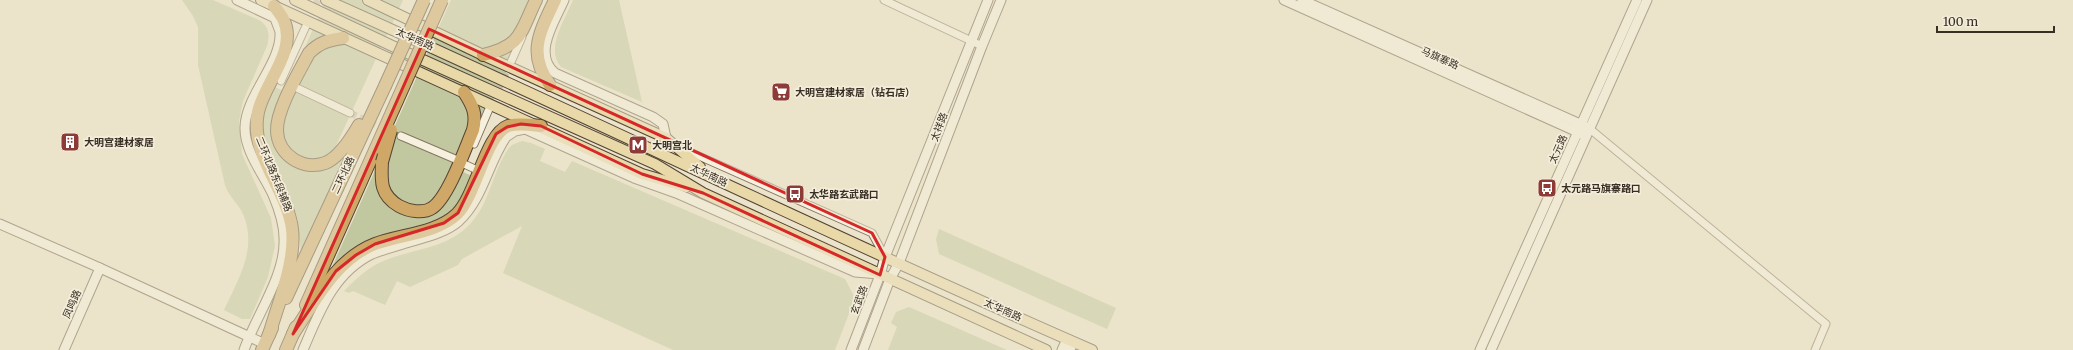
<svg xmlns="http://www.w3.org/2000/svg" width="2073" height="350" viewBox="0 0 2073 350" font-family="Merriweather,'Noto Sans SC',serif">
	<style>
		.green { fill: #c1c8a0 }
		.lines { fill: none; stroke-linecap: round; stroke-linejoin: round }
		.street-tunnel { stroke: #c7bfa9; stroke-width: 7; stroke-dasharray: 7 3.5; stroke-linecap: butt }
		.street-casing { stroke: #867661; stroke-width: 9 }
		.secondary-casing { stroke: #685844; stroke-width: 11 }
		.primary-casing { stroke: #544534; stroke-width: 12 }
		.highway-casing { stroke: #544534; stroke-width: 14 }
		.street { stroke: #f6f0de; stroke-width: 7 }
		.secondary { stroke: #f6f0de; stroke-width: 9 }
		.primary { stroke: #e9d8a8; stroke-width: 10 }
		.highway { stroke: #cfa766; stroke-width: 12 }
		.highway-bridge-casing { stroke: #544534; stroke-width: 14; stroke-linecap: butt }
		.highway-bridge { stroke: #cfa766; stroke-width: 12 }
		.marked { fill: none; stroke: #d62828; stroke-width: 3; stroke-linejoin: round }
		.labels { text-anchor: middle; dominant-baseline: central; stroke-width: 3.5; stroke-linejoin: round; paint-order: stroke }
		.street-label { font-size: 10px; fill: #382e23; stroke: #f3edda }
		.poi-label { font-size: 10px; font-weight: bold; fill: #382e23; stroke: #f3edda; text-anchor: start }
	</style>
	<rect width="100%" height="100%" fill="#ebe3cb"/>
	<g class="green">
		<path d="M182 0H213L259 20C269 26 270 35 267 46L243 101 239 121 242 154 271 218 275 246 268 277 250 319H242L224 310C238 280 258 248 243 214 238 203 229 197 225 185L198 65V27L193 16Z"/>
		<path d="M326 0H403L335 148 345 158 301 253 297 216 264 141C260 120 266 106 275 87L285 92Z"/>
		<path d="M451 0H539L461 171 472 176 458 204 442 218 379 238 332 267Z"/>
		<path d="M573 0H619L642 102 561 67C545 48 565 20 573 0Z"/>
		<path d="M522 141 531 143 545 149 540 161 565 172 572 161 845 279 855 298 835 350H673L503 273 522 226 462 259 458 265 410 287 397 281 385 305 353 291 349 293 344 291C354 281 364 271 377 264 406 249 441 251 466 228 490 207 491 173 509 148 512 144 517 143 522 141Z"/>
		<path d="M939 229 1116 308 1107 329 939 254 936 239Z"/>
		<path d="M909 307 1007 350H888L897 327 891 323 896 312Z"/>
	</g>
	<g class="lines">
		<g class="street-tunnel">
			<path d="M307 24 318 0"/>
			<path d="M490 108 510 63"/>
			<path d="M350 113 401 136"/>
		</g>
		<g class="street-casing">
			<g id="street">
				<path d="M884 0 982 46"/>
				<path d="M511 62 522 37"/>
				<path d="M281 81 306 26"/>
				<path d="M297 88 350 113"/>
				<path d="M1590 129 1826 324 1815 350"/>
				<path d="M401 136 455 159"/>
				<path d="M474 144 489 109"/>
				<path d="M681 148 872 233 885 257"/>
				<path d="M464 164 475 169"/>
			</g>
		</g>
		<g class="secondary-casing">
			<g id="secondary">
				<path d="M237 0 275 18C276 22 279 28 280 32 282 63 244 97 245 129 245 152 264 175 273 195 279 209 285 228 284 243 284 277 255 318 244 350"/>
				<path d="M564 0C555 21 532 54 555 73L653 117 663 124 666 138"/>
				<path d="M1284 0 1582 134"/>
				<path d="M1302 0 1587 127"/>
				<path d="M0 224 100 268 265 344"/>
				<path d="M64 350 100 268"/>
				<path d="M303 350C319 313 333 273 372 254 382 250 393 247 403 244 422 238 444 234 459 221 483 199 488 163 506 137L515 131 525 129 634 178 676 193 855 272 879 274"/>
				<path d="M851 350 880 275 885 257 988 0"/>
				<path d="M863 350 890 279 899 263 982 46 1001 0"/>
				<path d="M1062 350 1067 339"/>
				<path d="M1070 350 1073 342"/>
				<path d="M1480 350 1637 0"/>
				<path d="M1491 350 1647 0"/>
			</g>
		</g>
		<g class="primary-casing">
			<g id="primary">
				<path d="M261 0 642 174 686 187"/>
				<path d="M295 0 403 51 655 164 703 193 1046 350"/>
				<path d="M326 0C582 114 834 238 1092 350"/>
				<path d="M368 0 483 55 666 138 700 167"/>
			</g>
		</g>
		<g class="highway-casing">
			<g id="highway">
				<path d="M343 38C329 40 320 42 309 53 299 72 276 110 277 131 278 155 303 171 325 163 339 158 352 137 359 125"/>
				<path d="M483 55C522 46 520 33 536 0"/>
				<path d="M550 85C527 53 540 32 555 0"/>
				<path d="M382 162C381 181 380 195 399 206 408 211 423 214 432 208 448 198 465 149 473 130 477 114 473 106 464 92"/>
				<path d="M286 298 385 86"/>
				<path d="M306 305 376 148"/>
				<path d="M293 334C315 301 336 259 375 244 401 234 436 234 457 214 476 196 486 134 508 126 519 123 530 125 541 126"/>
				<path d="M269 335C278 304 296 261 292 229 287 189 249 154 258 112 264 83 297 52 284 21 282 16 277 10 274 6"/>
				<path d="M262 350 272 328"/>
				<path d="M286 350 296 327"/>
			</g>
		</g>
		<use href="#street" class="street"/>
		<use href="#secondary" class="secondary"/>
		<use href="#primary" class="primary"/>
		<use href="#highway" class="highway"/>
		<g class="highway-bridge-casing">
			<g id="highway-bridge">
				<path d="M385 86 424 0"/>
				<path d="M376 148 442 0"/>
				<path d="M382 162 391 130"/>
			</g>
		</g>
		<use href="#highway-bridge" class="highway-bridge"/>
	</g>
	<path d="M0 0H2073V350H0ZM429 29 872 233 885 257 880 275 703 193 642 174 541 126 521 124 507 127 496 134 458 213 444 223 375 244 356 255 336 271 293 334Z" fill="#ebe3cb" fill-opacity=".55" fill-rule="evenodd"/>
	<path class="marked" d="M429 29 872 233 885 257 880 275 703 193 642 174 541 126 521 124 507 127 496 134 458 213 444 223 375 244 356 255 336 271 293 334Z"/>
	<defs>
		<g id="supermarket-square" transform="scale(1)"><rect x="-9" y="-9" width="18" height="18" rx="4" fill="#8e3b37" stroke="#f3edda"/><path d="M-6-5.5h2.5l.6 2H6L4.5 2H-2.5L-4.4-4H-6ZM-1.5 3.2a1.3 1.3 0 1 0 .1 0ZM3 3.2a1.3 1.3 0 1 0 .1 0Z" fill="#fff"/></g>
		<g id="building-square" transform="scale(1)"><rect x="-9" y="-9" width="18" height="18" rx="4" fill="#8e3b37" stroke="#f3edda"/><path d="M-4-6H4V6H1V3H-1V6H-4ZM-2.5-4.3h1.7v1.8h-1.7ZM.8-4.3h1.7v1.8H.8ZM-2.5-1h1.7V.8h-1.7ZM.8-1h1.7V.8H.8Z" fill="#fff"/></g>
		<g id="metro-square" transform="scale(1)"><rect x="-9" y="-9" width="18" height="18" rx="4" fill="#8e3b37" stroke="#f3edda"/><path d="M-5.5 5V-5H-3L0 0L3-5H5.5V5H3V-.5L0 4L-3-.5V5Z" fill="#fff"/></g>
		<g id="bus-square" transform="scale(1)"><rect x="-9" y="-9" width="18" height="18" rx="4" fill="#8e3b37" stroke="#f3edda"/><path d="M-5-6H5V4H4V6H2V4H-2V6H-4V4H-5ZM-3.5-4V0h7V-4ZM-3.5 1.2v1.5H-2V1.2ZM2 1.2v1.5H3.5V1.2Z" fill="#fff"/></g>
	</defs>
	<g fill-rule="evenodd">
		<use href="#supermarket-square" x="781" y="92"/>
		<use href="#building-square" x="70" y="142"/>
		<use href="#metro-square" x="638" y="145"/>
		<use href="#bus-square" x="1547" y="188"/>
		<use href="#bus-square" x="795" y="194"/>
	</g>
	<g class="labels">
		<g class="street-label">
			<text transform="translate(415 39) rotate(24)">太华南路</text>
			<text transform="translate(1440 58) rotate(24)">马旗寨路</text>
			<text transform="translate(939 127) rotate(-69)">太祥路</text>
			<text transform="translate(1558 149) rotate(-66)">太元路</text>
			<text transform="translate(274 174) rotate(68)">二环北路东段辅路</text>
			<text transform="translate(343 175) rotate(-65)">二环北路</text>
			<text transform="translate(709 175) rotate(25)">太华南路</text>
			<text transform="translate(859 300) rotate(-69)">玄武路</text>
			<text transform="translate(72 304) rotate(-66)">凤鸣路</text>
			<text transform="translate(1003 310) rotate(24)">太华南路</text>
		</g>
		<g class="poi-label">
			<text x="795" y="92">大明宫建材家居（钻石店）</text>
			<text x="84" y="142">大明宫建材家居</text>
			<text x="652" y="145">大明宫北</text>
			<text x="1561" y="188">太元路马旗寨路口</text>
			<text x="809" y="194">太华路玄武路口</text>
		</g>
	</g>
	<path d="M1937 26v6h117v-6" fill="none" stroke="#382e23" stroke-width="2"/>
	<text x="1943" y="26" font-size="12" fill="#382e23" stroke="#f3edda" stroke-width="3" paint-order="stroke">100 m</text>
</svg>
